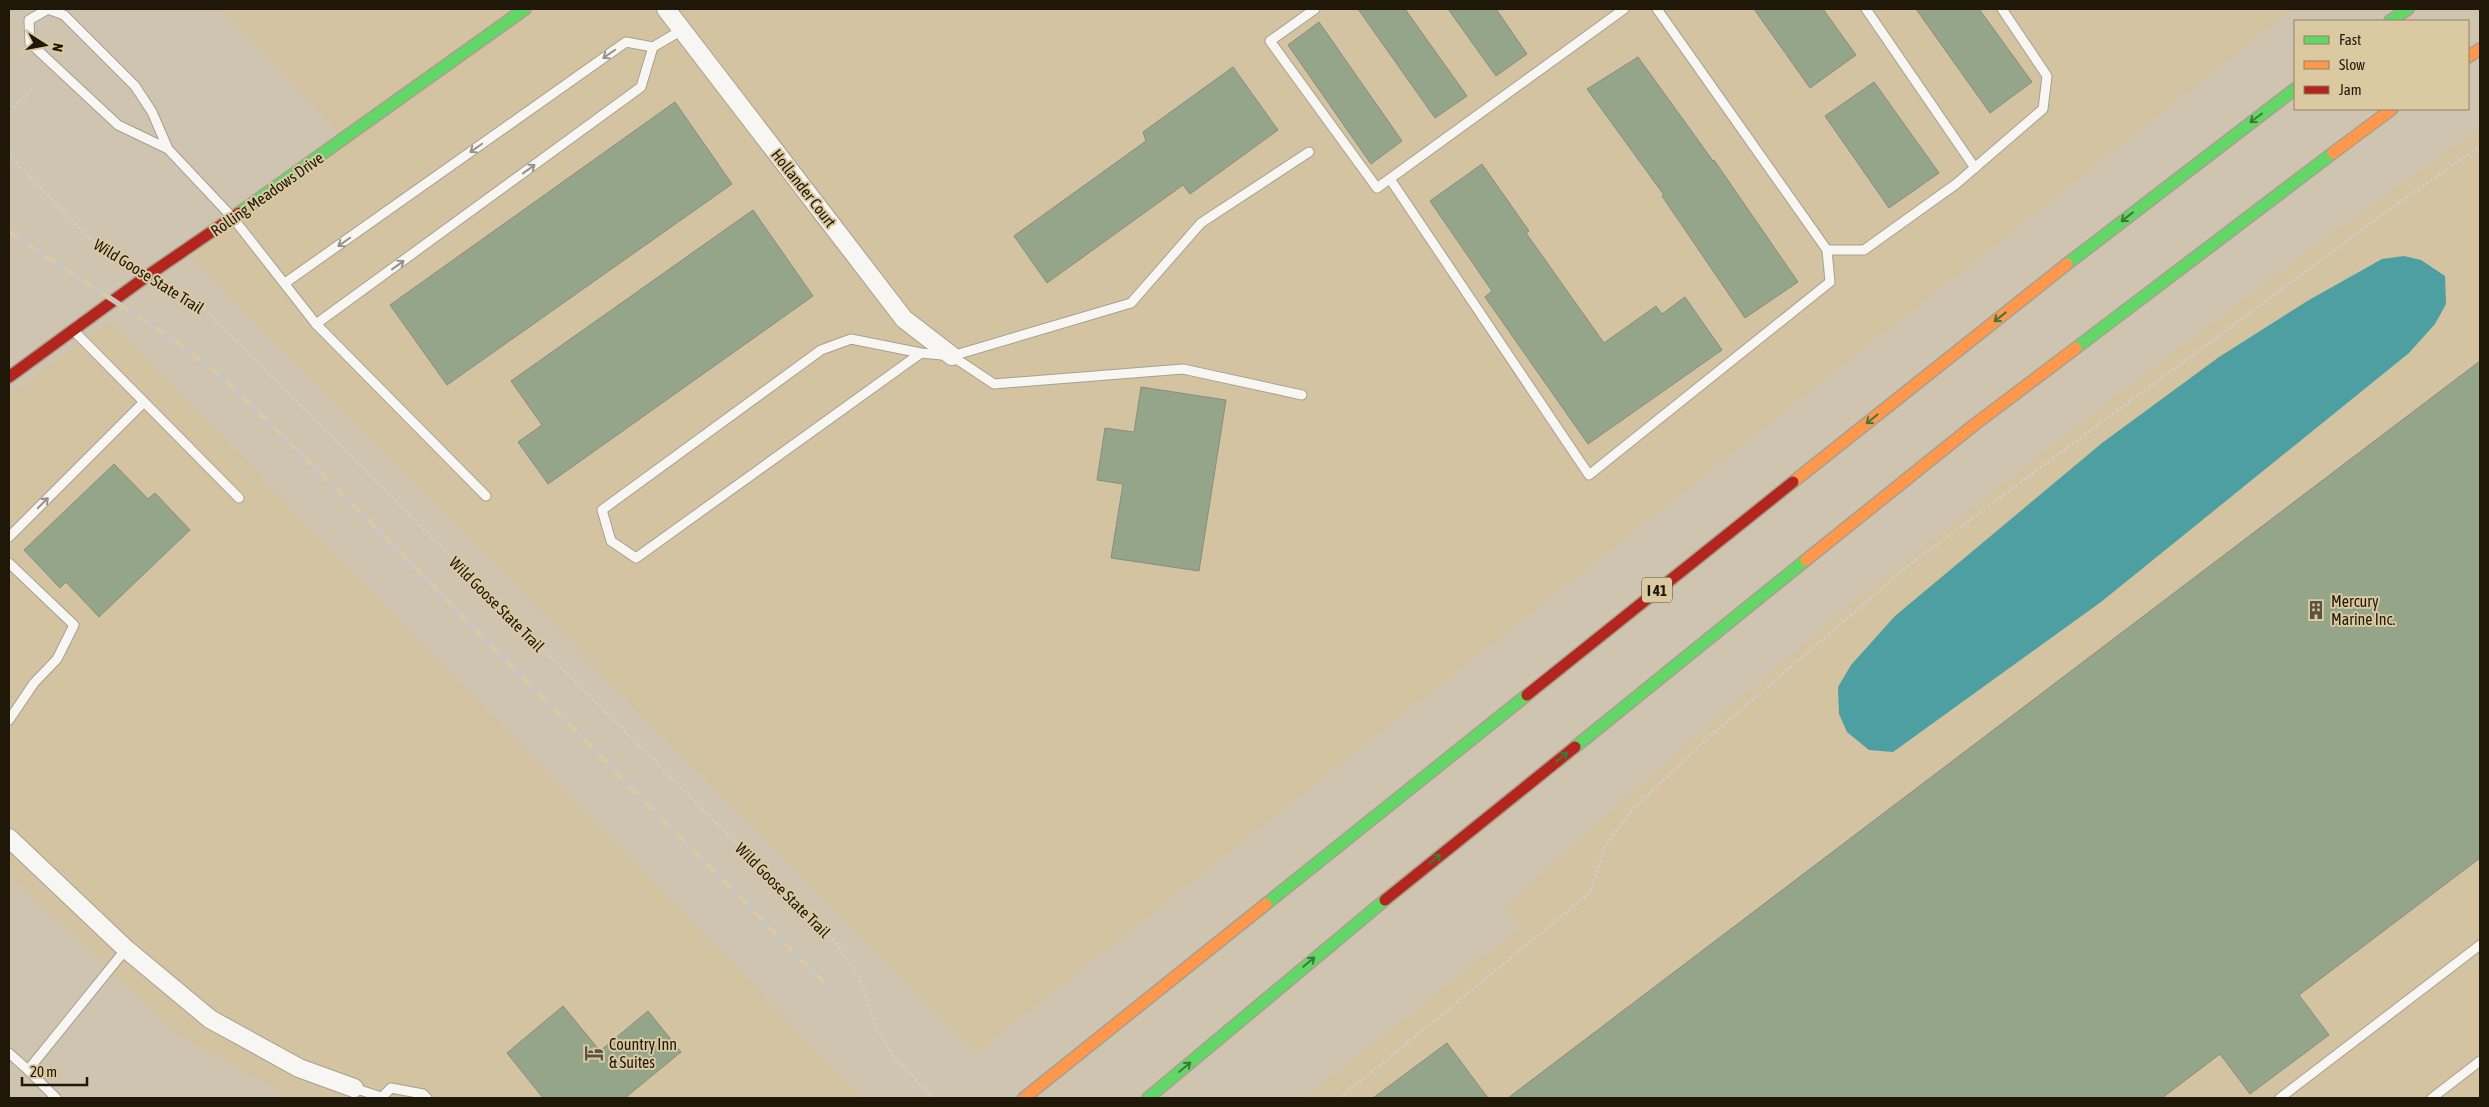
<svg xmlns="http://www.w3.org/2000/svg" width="2489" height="1107" viewBox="0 0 2489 1107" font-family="'Asap Condensed',sans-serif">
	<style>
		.built { fill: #d3c3a0 }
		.water { fill: #4e9fa2 }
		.building { fill: #95a58a; stroke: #8b8c7e }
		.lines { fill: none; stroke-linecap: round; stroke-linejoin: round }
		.lane-casing { stroke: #a7a08f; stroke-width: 11 }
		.street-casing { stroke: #a7a08f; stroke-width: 20 }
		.fast-casing { stroke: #a7a08f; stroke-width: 14 }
		.slow-casing { stroke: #a7a08f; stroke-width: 14 }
		.jam-casing { stroke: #a7a08f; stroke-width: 14 }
		.path { stroke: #d0ccc6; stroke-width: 3; stroke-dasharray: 2.5 2.5; stroke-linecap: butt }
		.lane { stroke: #f8f6f3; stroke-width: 9 }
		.street { stroke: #f8f6f3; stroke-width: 18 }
		.fast { stroke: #63d668; stroke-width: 11 }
		.slow { stroke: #ff974d; stroke-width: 11 }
		.jam { stroke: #b3261e; stroke-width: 11 }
		.rail-casing { stroke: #c9c6bf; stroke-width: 5.5 }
		.rail { stroke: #dbc9a2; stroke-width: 4; stroke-dasharray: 11; stroke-linecap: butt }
		.oneway { stroke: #96928a }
		.oneway2 { stroke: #417738 }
		.labels { text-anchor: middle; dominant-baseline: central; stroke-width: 4; stroke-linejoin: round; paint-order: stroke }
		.shield { fill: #dbc9a2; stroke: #574d37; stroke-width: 1 }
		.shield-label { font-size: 15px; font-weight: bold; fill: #1f1809 }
		.street-label { font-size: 16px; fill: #1f1809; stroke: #dbc9a2 }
		.poi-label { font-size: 16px; fill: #1f1809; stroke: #dbc9a2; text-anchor: start }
	</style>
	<rect width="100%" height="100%" fill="#cec4af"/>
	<g class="built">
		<path d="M220 9H2293L976 1053 185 252 345 138Z"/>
		<path d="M2480 128V1098H1303L1521 927 1504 907 1683 747 1839 614 2054 443 2311 248Z"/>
		<path d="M110 321 863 1098H283L277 1090 181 1037 9 875V396Z"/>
	</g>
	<path class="water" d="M2404 256 2421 260 2445 276 2446 304 2435 324 2409 353 2101 602 1893 752 1869 750 1847 732 1839 714 1838 687 1851 665 1895 616 2102 443 2219 357 2309 300 2382 259Z"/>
	<g class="building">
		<path d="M1358 9H1405L1467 96 1435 118Z"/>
		<path d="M1448 9H1496L1527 54 1496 76Z"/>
		<path d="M1754 9H1823L1856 55 1810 88Z"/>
		<path d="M1916 9H1979L2032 82 1990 113Z"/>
		<path d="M1319 22 1402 141 1371 164 1288 45Z"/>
		<path d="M1638 57 1713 161 1714 160 1798 282 1745 318 1662 196 1664 195 1587 89Z"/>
		<path d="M1233 67 1278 130 1190 194 1183 185 1047 283 1014 236 1146 141 1143 132Z"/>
		<path d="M1874 82 1939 173 1889 208 1825 116Z"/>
		<path d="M675 102 732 184 447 385 390 305Z"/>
		<path d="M1482 164 1529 231 1526 233 1604 343 1656 306 1662 314 1685 297 1722 350 1588 444 1485 297 1492 291 1430 201Z"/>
		<path d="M753 210 813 296 548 484 518 442 542 425 511 381Z"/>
		<path d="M2480 361V858L2299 995 2329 1035 2250 1094 2220 1054 2162 1098H1508Z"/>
		<path d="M1141 387 1226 400 1199 571 1111 558 1123 484 1097 480 1105 428 1134 432Z"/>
		<path d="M114 464 148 499 155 493 190 530 99 617 66 582 60 588 24 550Z"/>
		<path d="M563 1006 600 1051 648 1011 681 1052 625 1098H543L507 1053Z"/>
		<path d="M1447 1043 1488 1098H1373Z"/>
	</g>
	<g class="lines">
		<g class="lane-casing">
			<g id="lane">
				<path d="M1315 9 1270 41 1377 188 1624 9"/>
				<path d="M1866 9 1975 168"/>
				<path d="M168 149 118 125 30 43 29 20 48 9 64 15 135 86 152 112 168 149 233 218 316 324 486 496"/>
				<path d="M1390 179 1589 475 1830 282 1827 250 1657 9"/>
				<path d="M1827 250H1864L1956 184 2043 109 2047 76 2002 9"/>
				<path d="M285 283 626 42 653 47 682 30"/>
				<path d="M316 324 641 87 653 47"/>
				<path d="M74 331 239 498"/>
				<path d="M921 353 636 558 611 541 602 510 821 350 851 339 921 353 952 356 1131 303 1201 223 1309 152"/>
				<path d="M952 356 994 384 1183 369 1302 395"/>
				<path d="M9 537 144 402"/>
				<path d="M9 563 74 625 57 659 34 683 9 720"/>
				<path d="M9 1053 28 1070"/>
				<path d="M354 1088 384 1098"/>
				<path d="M383 1096 391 1088 423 1094 427 1098"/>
				<path d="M56 1098 28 1070 126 949"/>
				<path d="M2280 1098 2480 945"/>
				<path d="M2432 1098 2480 1061"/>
			</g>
		</g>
		<g class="street-casing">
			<g id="street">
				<path d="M666 9 904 319 952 356"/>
				<path d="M9 838 126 949 210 1019 299 1068 354 1088"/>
			</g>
		</g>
		<g class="fast-casing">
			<g id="fast">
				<path d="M2390 21 2408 9"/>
				<path d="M239 213 525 9"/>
				<path d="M2067 264 2295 89"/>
				<path d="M2076 348 2333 153"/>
				<path d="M1575 747 1806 560"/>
				<path d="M1266 904 1527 695"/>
				<path d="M1148 1098 1385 900"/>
			</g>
		</g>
		<g class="slow-casing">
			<g id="slow">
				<path d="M2468 57 2480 49"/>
				<path d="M2333 153 2392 109"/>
				<path d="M1793 482 2067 264"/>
				<path d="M1806 560 1974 425 2076 348"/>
				<path d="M1024 1098 1266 904"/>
			</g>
		</g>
		<g class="jam-casing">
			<g id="jam">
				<path d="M9 377 147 276 239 213"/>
				<path d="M1527 695 1793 482"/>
				<path d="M1385 900 1575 747"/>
			</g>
		</g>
		<g class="path">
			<path d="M9 112 34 87"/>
			<path d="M9 155 89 238 128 263"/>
			<path d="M169 289 204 309 837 944 859 977 876 1027 895 1059 934 1098"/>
			<path d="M1340 1098 1590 893 1604 849 1630 812 1707 739 1909 565 2379 217 2480 146"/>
		</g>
		<use href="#lane" class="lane"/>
		<use href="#street" class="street"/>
		<use href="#fast" class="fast"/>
		<use href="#slow" class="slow"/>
		<use href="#jam" class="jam"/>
		<g class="rail-casing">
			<path id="rail" d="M9 232 177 342 228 382 360 512 825 984"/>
		</g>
		<use href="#rail" class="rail"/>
	</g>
	<defs><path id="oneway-shaft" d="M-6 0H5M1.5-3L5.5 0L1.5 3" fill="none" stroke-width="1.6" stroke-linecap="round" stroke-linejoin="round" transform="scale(1.25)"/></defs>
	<g class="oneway">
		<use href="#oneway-shaft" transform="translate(609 54) rotate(145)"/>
		<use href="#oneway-shaft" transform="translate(476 148) rotate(145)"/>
		<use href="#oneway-shaft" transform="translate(529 169) rotate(-36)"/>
		<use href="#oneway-shaft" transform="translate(344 242) rotate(145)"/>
		<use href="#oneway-shaft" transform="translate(398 265) rotate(-36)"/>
		<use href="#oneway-shaft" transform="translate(43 503) rotate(-45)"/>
	</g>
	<g class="oneway2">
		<use href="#oneway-shaft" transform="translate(2256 118) rotate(143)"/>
		<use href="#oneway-shaft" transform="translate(2127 217) rotate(142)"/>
		<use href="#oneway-shaft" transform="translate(2000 317) rotate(142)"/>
		<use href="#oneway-shaft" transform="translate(1872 419) rotate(141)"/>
		<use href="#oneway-shaft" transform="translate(1562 757) rotate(-39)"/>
		<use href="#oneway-shaft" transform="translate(1435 859) rotate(-39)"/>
		<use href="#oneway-shaft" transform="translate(1309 962) rotate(-40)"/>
		<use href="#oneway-shaft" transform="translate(1185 1067) rotate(-40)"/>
	</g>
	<defs>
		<g id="building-bare" transform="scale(1.5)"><path d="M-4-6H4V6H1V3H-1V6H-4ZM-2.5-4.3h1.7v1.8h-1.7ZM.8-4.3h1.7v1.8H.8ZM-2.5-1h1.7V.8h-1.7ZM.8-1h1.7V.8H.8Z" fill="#5c5443" stroke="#dbc9a2" stroke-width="2.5" paint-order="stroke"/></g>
		<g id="hotel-bare" transform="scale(1.5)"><path d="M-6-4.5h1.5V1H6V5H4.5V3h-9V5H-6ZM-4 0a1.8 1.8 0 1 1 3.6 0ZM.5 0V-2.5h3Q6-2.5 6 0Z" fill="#5c5443" stroke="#dbc9a2" stroke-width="2.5" paint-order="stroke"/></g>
	</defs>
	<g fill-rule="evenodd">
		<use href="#building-bare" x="2316" y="610"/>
		<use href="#hotel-bare" x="594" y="1053"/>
	</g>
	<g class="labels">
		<rect class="shield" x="1642" y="577.5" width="30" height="25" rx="4"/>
		<g class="shield-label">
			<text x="1657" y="590">I 41</text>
		</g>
		<g class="street-label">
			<text transform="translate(804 188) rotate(52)">Hollander Court</text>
			<text transform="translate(267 194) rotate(-35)">Rolling Meadows Drive</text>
			<text transform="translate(149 276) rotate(32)">Wild Goose State Trail</text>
			<text transform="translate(497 604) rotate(45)">Wild Goose State Trail</text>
			<text transform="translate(783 890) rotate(45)">Wild Goose State Trail</text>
		</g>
		<g class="poi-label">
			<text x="2331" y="601">Mercury<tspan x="2331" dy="18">Marine Inc.</tspan></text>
			<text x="609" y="1044">Country Inn<tspan x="609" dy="18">&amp; Suites</tspan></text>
		</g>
	</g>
	<rect width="2489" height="1107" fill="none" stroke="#1f1809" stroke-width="20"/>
	<rect x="2294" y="20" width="175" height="90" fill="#dbc9a2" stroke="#908265"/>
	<rect x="2304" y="36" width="25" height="8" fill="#63d668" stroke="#908265"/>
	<text x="2339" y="45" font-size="15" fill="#1f1809">Fast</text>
	<rect x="2304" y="61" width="25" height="8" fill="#ff974d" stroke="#908265"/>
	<text x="2339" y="70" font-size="15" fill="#1f1809">Slow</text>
	<rect x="2304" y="86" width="25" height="8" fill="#b3261e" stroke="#908265"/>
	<text x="2339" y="95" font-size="15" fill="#1f1809">Jam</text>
	<g transform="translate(45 45) rotate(101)" stroke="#dbc9a2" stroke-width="4" paint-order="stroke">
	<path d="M0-4L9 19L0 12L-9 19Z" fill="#1f1809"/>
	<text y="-8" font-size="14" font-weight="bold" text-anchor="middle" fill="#1f1809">N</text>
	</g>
	<path d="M22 1077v8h65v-8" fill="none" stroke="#1f1809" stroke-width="2.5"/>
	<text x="30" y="1077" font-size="15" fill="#1f1809" stroke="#dbc9a2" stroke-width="4" paint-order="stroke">20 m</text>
</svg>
